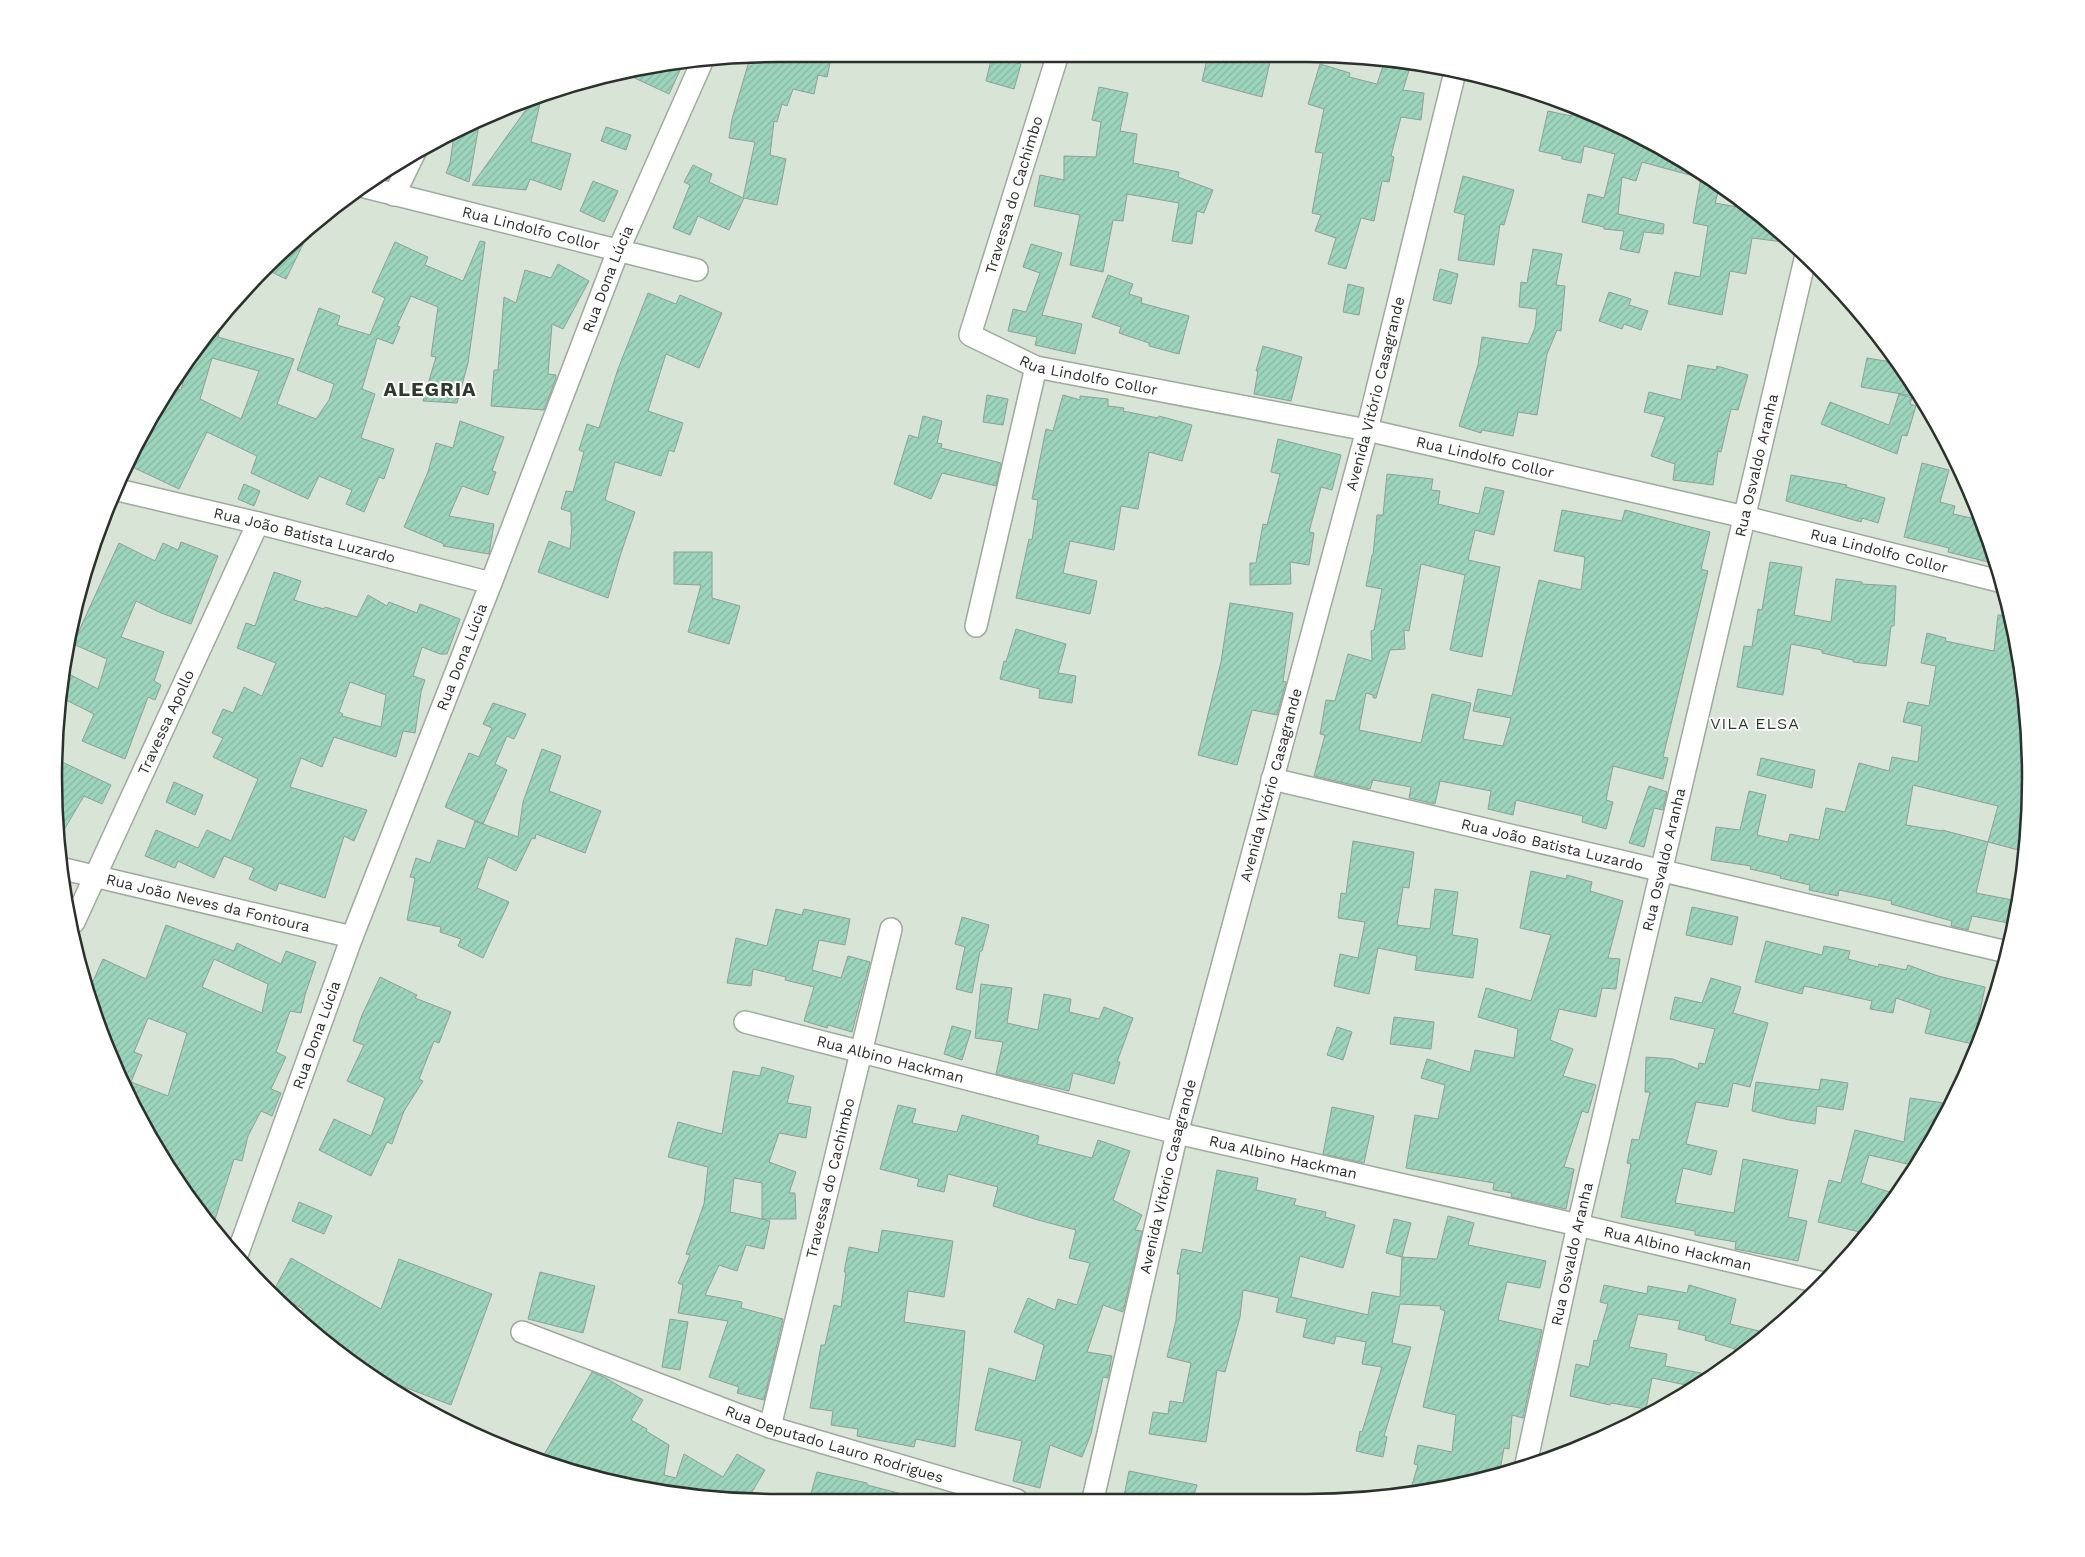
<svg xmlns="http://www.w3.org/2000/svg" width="2085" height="1557" viewBox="0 0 2085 1557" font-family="'Work Sans',sans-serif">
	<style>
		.building { fill: url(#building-hatch); stroke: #8ea098; fill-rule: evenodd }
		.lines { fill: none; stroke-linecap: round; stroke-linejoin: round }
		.street-casing { stroke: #9daa9d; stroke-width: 24 }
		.street { stroke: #fff; stroke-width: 21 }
		.labels { text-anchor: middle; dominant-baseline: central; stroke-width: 4; stroke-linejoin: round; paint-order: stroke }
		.street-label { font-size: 15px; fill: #2c312c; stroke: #fff }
		.neighbourhood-label { font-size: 16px; letter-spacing: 1px; fill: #2e392e; stroke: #fff }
		.district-label { font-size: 20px; font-weight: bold; letter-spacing: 1px; fill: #2e392e; stroke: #fff }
		.rim { fill: none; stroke: #2c312c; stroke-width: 2.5 }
	</style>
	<defs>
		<pattern id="building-hatch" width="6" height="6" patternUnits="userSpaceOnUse" patternTransform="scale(1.25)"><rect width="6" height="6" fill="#9cd5bb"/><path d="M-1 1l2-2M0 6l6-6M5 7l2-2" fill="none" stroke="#87b7a1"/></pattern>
	</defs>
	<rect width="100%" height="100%" fill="#d7e4d6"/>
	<g class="building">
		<path d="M778 54H789L804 60 805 54H832L827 77 818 75 814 94 793 89 787 106 782 104 777 122 774 121 770 155 786 159 777 205 744 198 729 230 698 216 690 235 673 228 690 185 684 182 693 165 712 174 709 182 743 198 755 142 729 138 732 119 750 58Z"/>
		<path d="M1208 55H1226L1246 60 1247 56 1270 62 1262 97 1202 81Z"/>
		<path d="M992 56 1021 64 1014 89 986 81Z"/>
		<path d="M1385 60 1410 67 1403 90 1424 93 1421 120 1401 117 1391 156 1394 157 1389 182 1382 181 1374 221 1361 218 1346 269 1328 264 1336 238 1315 231 1321 215 1312 213 1323 153 1315 152 1324 109 1308 104 1320 64 1350 73 1349 77 1377 84Z"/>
		<path d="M682 66 669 94 626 74 666 69Z"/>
		<path d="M1099 87 1128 93 1120 131 1137 134 1133 163 1179 172 1178 177 1213 190 1204 213 1197 211 1192 244 1172 241 1179 203 1127 194 1123 221 1113 220 1103 272 1070 265 1080 215 1034 206 1040 175 1064 180V156L1096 157 1101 122 1092 120Z"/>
		<path d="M541 99 531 142 571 154 561 190 530 179 526 190 472 185 530 104Z"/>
		<path d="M1573 105 1585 109 1699 171 1697 177 1642 162 1636 181 1622 177 1618 214 1664 224 1663 234 1644 232 1639 253 1620 249 1624 231 1604 229V227L1582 222 1588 194 1604 198 1615 154 1584 146 1581 163 1562 159V156L1539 151 1548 111 1571 116Z"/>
		<path d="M479 125 469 182 446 173 450 163 454 135Z"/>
		<path d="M606 127 631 135 626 150 601 141Z"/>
		<path d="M1702 172 1720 185 1715 203 1749 209 1791 243 1752 238 1746 274 1730 271 1722 315 1668 304 1675 272 1700 277 1708 226 1693 223Z"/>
		<path d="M1463 176 1514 190 1504 225 1500 224 1494 265 1458 260 1465 215 1454 212Z"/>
		<path d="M593 181 618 191 604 222 580 211Z"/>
		<path d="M312 226 286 279 265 269 301 233Z"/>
		<path d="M480 241 485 242 468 363 457 403 423 401 436 357 431 356 438 307 411 296 397 326 400 327 393 344 377 338 362 389 375 394 361 438 394 449 384 479 379 477 364 512 346 504 352 490 319 476 308 499 251 473 257 456 207 432 179 489 126 464 129 458 175 388 181 390 186 372 218 324 221 325 218 337 294 359 277 404 316 419 329 400 334 384 297 370 319 308 340 316 337 325 370 335 385 298 372 292 395 242 428 257 425 265 463 281ZM212 358 259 371 241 419 200 399Z"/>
		<path d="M1031 244 1062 253 1042 315 1082 324 1075 354 1035 345 1037 337 1008 331 1013 309 1026 312 1040 273 1023 267Z"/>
		<path d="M1533 249 1562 254 1556 285 1565 286 1561 331 1557 330 1547 354 1537 415 1518 412 1513 436 1482 430 1481 433 1459 426 1478 365 1482 337 1528 344 1535 328 1537 309 1519 307 1521 282 1527 283Z"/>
		<path d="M558 264 589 281 563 329 552 324 548 374 556 375V378L544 410 491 406 494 370H498L504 297 516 303 525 270 551 278Z"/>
		<path d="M1440 269 1458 274 1451 304 1433 300Z"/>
		<path d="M1108 275 1133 284 1129 294 1142 298 1141 303 1189 316 1179 354 1149 346V343L1119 333 1121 327 1092 317Z"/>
		<path d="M1348 284 1364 288 1359 315 1343 312Z"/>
		<path d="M1609 292 1631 299 1629 305 1648 311 1641 330 1624 324 1622 329 1599 321Z"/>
		<path d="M648 293 676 304 680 295 722 313 699 368 666 354 648 411 683 423 674 452 669 450 661 476 615 462 605 500 635 512 620 556 608 598 538 572 549 541 570 549 572 526H571V512L561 509 566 491 573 492 584 452 579 450 587 424 599 428 618 369Z"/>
		<path d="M1263 346 1302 357 1291 401 1254 394 1258 371H1256Z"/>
		<path d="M1867 358 1898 363 1919 397 1861 387Z"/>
		<path d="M1688 365 1716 370 1717 366 1748 375 1738 410 1731 409 1721 452 1718 451 1713 485 1673 480 1675 464 1651 456 1665 417 1644 412 1649 392 1681 400Z"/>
		<path d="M1899 394 1912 398 1910 404 1916 406 1907 436 1902 435 1897 454 1821 424 1830 402 1889 425Z"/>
		<path d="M987 395 1008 399 1003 425 983 422Z"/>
		<path d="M1063 395 1080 400V396L1108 399V406L1124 408 1123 411 1158 418 1159 416 1192 425 1182 461 1149 452 1138 509 1121 506 1114 550 1070 541 1063 573 1097 581 1090 614 1016 598 1029 539 1032 540 1038 500 1032 499 1046 429 1053 431Z"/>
		<path d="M923 416 942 421 937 443 942 444 941 448 1001 463 996 486 942 473 931 499 894 484 909 435 918 438Z"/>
		<path d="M460 421 504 437 492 471 496 472 488 495 462 486 449 516 494 524 489 554 443 546 444 544 404 527 428 472 436 443 453 448Z"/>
		<path d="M1278 439 1341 455 1332 490 1321 487 1309 532 1314 533 1309 565 1290 562 1291 584 1250 585V563H1256L1263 524 1267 525 1280 474 1271 472Z"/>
		<path d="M1922 463 1949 470 1940 502 1955 506 1953 514 1980 520 1996 564 1948 552 1949 548 1904 537Z"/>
		<path d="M1387 474 1433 479 1431 490 1440 491 1438 504 1479 514 1485 487 1504 491 1494 535 1475 530 1468 560 1500 567 1482 657 1450 650 1465 575 1421 564 1409 631 1404 630 1405 649 1390 650 1376 698H1373V695L1366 693 1359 730 1421 743 1432 694 1471 703 1463 739 1503 746 1511 718 1473 711 1478 689 1512 696 1539 580 1581 590 1585 557 1554 551 1562 510 1622 521 1625 510 1710 532 1701 569 1708 571 1663 757 1668 758 1663 779 1613 766 1606 800 1613 802 1606 829 1582 822 1583 816 1516 800 1513 815 1488 809 1491 791 1440 781 1435 804 1409 798 1411 787 1373 780 1370 789 1314 776 1325 735 1320 734 1326 700 1335 701 1348 654 1372 661 1371 631 1374 630 1382 589 1366 586 1372 555H1373L1377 515H1383Z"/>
		<path d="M1791 475 1847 485 1846 487 1885 498 1878 523 1862 518 1861 522 1786 501Z"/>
		<path d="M244 484 260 491 254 506 238 499Z"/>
		<path d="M181 542 218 556 191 624 161 613 136 601 121 637 164 652 154 681 161 685 155 700 148 697 125 759 82 741 94 714 64 699 65 672 98 689 107 659 73 644 119 543 155 561 163 543 178 550Z"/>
		<path d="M674 552H712V598L740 606 729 644 688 632 701 585 674 584Z"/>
		<path d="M1770 562 1802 567 1794 615 1831 622 1836 579 1862 582V584L1896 586 1894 626H1891L1886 666 1853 662V660L1822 653V650L1791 644 1783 695 1737 687 1744 646 1752 647 1758 609 1762 610Z"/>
		<path d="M274 572 301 581 294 600 324 609 325 607 357 617 368 595 387 606 389 602 417 613 420 604 460 619 447 654H440L422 647 413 676 425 680 421 692 415 733 403 731 396 757 334 737 322 767 301 758 290 787 367 810 354 841 344 836 325 898 279 883 276 891 249 879 254 868 224 856 214 878 178 861 175 868 145 856 156 830 198 848 207 830 231 841 258 779 213 757 223 738 212 733 223 709 233 713 244 687 262 696 276 663 237 648 246 623 255 626ZM350 682 386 695 381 727 342 716 343 714 339 712Z"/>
		<path d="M1230 603 1293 613 1283 681 1286 682 1277 715 1252 710 1237 765 1198 755 1221 662Z"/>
		<path d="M1998 615 2011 616 2030 731 2026 852 1988 842 1976 893 2018 901 2013 924 1972 916 1968 930 1951 926 1952 921 1891 904 1892 901 1839 890 1838 896 1809 890 1810 885 1780 878 1781 876 1750 869 1751 866 1711 860 1716 827 1740 830 1749 791 1766 795 1757 835 1788 842 1790 834 1819 840 1826 808 1845 812 1859 763 1889 771 1892 757 1918 762 1922 726 1903 722 1908 702 1929 706 1936 666 1921 663 1927 633 1946 638 1945 641 1994 651ZM1913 785 1998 806 1988 842 1942 830V831L1906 825Z"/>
		<path d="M1016 629 1066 644 1058 673 1076 676 1072 703 1039 698 1040 689 1000 679 1004 661 1006 662Z"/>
		<path d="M493 703 526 714 514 739 507 736 495 764 507 770 483 824 445 807 469 753 479 757 492 728 483 724Z"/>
		<path d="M542 749 561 756 549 791 601 811 585 853 536 834 535 839 532 838 516 871 488 857 477 888 509 902 483 958 458 946 461 939 440 932 441 927 407 920 415 878 410 877 416 858 430 863 438 840 465 849 475 821 518 837 523 802Z"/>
		<path d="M1761 758 1815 770 1812 788 1757 775Z"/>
		<path d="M60 761 111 785 102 804 84 796 58 840 55 826Z"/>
		<path d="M174 782 203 795 195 815 166 802Z"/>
		<path d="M1649 786 1667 792 1663 810 1654 808 1644 847 1629 843Z"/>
		<path d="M1353 841 1414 852 1409 888 1403 887 1397 925 1430 929 1435 889 1458 892 1452 935 1478 939 1473 978 1415 970 1417 956 1378 948 1369 994 1334 986 1340 954 1358 958 1365 922 1338 918 1341 893 1346 894Z"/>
		<path d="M1531 871 1566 879 1567 875 1592 882 1590 891 1623 901 1608 958 1620 959 1616 989 1602 988 1596 1017 1559 1009 1550 1040 1573 1049 1563 1076 1596 1085 1588 1113 1582 1111 1564 1167 1574 1169 1566 1209 1511 1197 1512 1193 1493 1190 1494 1183 1406 1168 1415 1115 1438 1119 1445 1085 1421 1078 1427 1059 1470 1072 1475 1050 1514 1058 1518 1029 1478 1017 1486 988 1531 1001 1551 935 1520 928Z"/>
		<path d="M1692 907 1738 917 1732 945 1686 935Z"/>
		<path d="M776 909 802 915 804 909 850 919 845 945 819 940 812 970 841 978 848 956 870 962 852 1032 828 1025 827 1028 804 1021 814 987 785 980 786 977 753 969 751 986 727 983 736 938 767 946Z"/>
		<path d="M962 917 989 925 982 951H980L972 993 956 989 965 947 955 944Z"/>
		<path d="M166 925 234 951 237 943 281 964 286 951 316 962 305 995 301 1013 290 1011 276 1052 286 1057 271 1089 281 1093 272 1116 261 1111 248 1136 242 1161 234 1159 212 1229 203 1219 151 1141 92 1012 91 1004 96 991 90 988 103 959 146 979ZM214 959 268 984 262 1013 202 987ZM148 1018 187 1033 168 1096 131 1082 142 1055 134 1052Z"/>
		<path d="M1766 941 1822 955 1824 946 1850 951 1848 959 1878 967 1879 964 1906 970 1908 965 1938 976 1985 987 1978 1021 1987 1024 1977 1045 1925 1033 1931 1010 1896 998 1893 1013 1870 1009 1872 1001 1804 986 1802 994 1755 982Z"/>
		<path d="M380 977 417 995 415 998 451 1012 439 1043 434 1041 419 1079 423 1081 404 1111 392 1144 387 1142 371 1176 319 1150 334 1119 371 1136 385 1098 347 1081 364 1045 353 1041 362 1015Z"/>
		<path d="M1711 978 1741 987 1733 1013 1768 1023 1750 1087 1733 1083 1728 1107 1696 1102 1686 1144 1717 1151 1711 1175 1683 1168 1675 1203 1734 1213 1743 1159 1798 1170 1788 1217 1807 1221 1798 1261 1735 1249 1736 1242 1695 1235V1231L1621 1217 1631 1164 1627 1163 1632 1139 1639 1140 1650 1092H1645L1646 1057 1673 1059 1698 1069 1699 1063 1705 1064 1715 1029 1670 1019 1675 997 1702 1003Z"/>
		<path d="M981 984 1012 988 1007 1023 1038 1030 1044 994 1071 999 1069 1012 1099 1019 1104 1007 1133 1018 1117 1062H1120L1114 1084 1073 1073 1069 1091 996 1074 1003 1042 975 1038Z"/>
		<path d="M1394 1017 1434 1022 1431 1049 1390 1044Z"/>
		<path d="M952 1026 971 1031 962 1060 944 1054Z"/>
		<path d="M1337 1027 1352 1032 1343 1060 1327 1055Z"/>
		<path d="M762 1067 794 1076 787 1103 811 1107 806 1138 779 1133 769 1162 796 1172 789 1193H795L796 1219H762L770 1221 764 1249 746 1245 737 1271 719 1265 705 1295 742 1302 741 1308 783 1319 764 1400 737 1393 739 1387 709 1377 728 1321 678 1313 683 1285 678 1283 690 1255 686 1254 704 1204 708 1167 668 1157 678 1122 722 1134 733 1071 760 1076ZM734 1178 762 1183V1219L730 1212Z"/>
		<path d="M1821 1079 1848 1083 1843 1110 1817 1106 1815 1124 1789 1120 1752 1111 1756 1082 1819 1090Z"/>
		<path d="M1910 1098 1951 1104 1934 1141 1916 1166 1869 1155 1861 1183 1896 1194 1868 1234 1818 1222 1829 1180 1841 1183 1855 1130 1904 1142Z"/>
		<path d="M898 1105 916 1109 912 1123 957 1132 962 1115 1039 1136 1037 1144 1092 1158 1098 1140 1130 1151 1113 1200 1142 1215 1135 1230 1142 1231 1123 1312 1103 1305 1087 1352 1112 1356 1108 1378 1103 1377 1091 1434 1082 1457 1050 1445 1040 1488 1013 1481 1022 1441 975 1430 989 1368 1035 1381 1044 1345 1014 1332 1028 1298 1055 1310 1058 1299 1077 1305 1090 1263 1069 1258 1076 1230 1038 1220 993 1206 998 1187 948 1174 944 1192 917 1186 919 1179 880 1169Z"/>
		<path d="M1332 1107 1374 1116 1364 1163 1323 1154Z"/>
		<path d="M1217 1170 1258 1178 1256 1190 1296 1199 1294 1205 1326 1212 1325 1217 1355 1225 1343 1268 1300 1256 1291 1297 1368 1315 1372 1292 1400 1297 1402 1257 1437 1259 1448 1216 1474 1223 1468 1245 1546 1261 1540 1288 1507 1282 1498 1320 1542 1330 1523 1418 1512 1415 1509 1449 1504 1448 1500 1470 1409 1495 1418 1465 1414 1464 1418 1445 1452 1452 1456 1415 1423 1407 1445 1311 1440 1309 1441 1306 1400 1304 1392 1343 1411 1347 1384 1436 1387 1437 1383 1457 1356 1451 1360 1431 1362 1432 1382 1367 1362 1364 1366 1342 1336 1336 1334 1344 1303 1337 1307 1319 1276 1312 1279 1298 1243 1290 1240 1317 1225 1372 1217 1370 1206 1442 1149 1434 1153 1412 1168 1414 1170 1401 1183 1403 1191 1363 1167 1357 1176 1320 1180 1274H1177L1182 1249 1202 1253Z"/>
		<path d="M299 1202 332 1216 324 1234 292 1221Z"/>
		<path d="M1394 1219 1411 1223 1402 1257 1386 1253Z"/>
		<path d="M882 1230 953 1241 944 1297 908 1291 904 1322 965 1331 955 1447 916 1439 914 1447 857 1436 858 1429 831 1425 833 1411 810 1408 821 1345H825L834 1305 841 1307 846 1272H844L849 1247 878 1253Z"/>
		<path d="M291 1258 381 1309 399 1259 492 1294 451 1405 373 1375 300 1323 297 1319 303 1309 273 1292Z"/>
		<path d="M540 1272 595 1286 583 1333 528 1319Z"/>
		<path d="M1604 1285 1647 1294 1648 1286 1687 1293 1689 1285 1736 1299 1730 1324 1759 1331 1756 1346 1747 1354 1731 1363 1735 1349 1705 1340 1706 1336 1678 1329 1680 1321 1638 1314 1629 1347 1667 1354 1665 1366 1711 1375 1691 1386 1652 1378 1646 1409 1611 1403 1610 1405 1570 1396 1576 1364 1589 1367 1594 1340 1597 1341 1608 1304 1600 1302Z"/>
		<path d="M670 1319 688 1322 680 1370 662 1367Z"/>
		<path d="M592 1372 604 1377 643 1400 631 1420 647 1429 646 1431 669 1445 664 1475 676 1478 684 1454 723 1477 737 1454 765 1470 746 1502H731L591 1478 542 1458Z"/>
		<path d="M1129 1471 1197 1485 1193 1498 1136 1499 1124 1496Z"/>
		<path d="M817 1472 867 1483V1485L906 1495V1500L809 1501Z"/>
	</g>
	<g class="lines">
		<g class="street-casing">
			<g id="street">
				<path id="s1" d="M1058 54 970 335 1036 367 1367 430 1745 517 2003 582"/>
				<path id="s2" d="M365 187 697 270"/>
				<path d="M394 195 415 152"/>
				<path id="s3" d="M118 490 258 523 491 583"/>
				<path d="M976 626 1036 367"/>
				<path id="s4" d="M1272 779 2007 952"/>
				<path id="s5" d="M64 869 352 937"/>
				<path id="s6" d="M74 922 258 523"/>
				<path id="s7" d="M745 1022 1177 1133 1578 1225 1823 1283"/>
				<path id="s8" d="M237 1255 352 937 491 583 618 251 701 64"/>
				<path id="s9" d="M522 1332 770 1427 1017 1500"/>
				<path id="s10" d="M770 1427 891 929"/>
				<path id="s11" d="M1526 1464 1578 1225 1806 255"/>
				<path id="s12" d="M1093 1499 1177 1133 1367 430 1455 72"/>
			</g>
		</g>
		<use href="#street" class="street"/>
	</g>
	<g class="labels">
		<g class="street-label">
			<text transform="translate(1014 195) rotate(-73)">Travessa do Cachimbo</text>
			<text stroke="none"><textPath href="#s2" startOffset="171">Rua Lindolfo Collor</textPath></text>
			<text stroke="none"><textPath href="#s8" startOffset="1044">Rua Dona Lúcia</textPath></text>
			<text stroke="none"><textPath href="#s1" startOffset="421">Rua Lindolfo Collor</textPath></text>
			<text stroke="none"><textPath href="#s12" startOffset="1141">Avenida Vitório Casagrande</textPath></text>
			<text stroke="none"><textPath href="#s1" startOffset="826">Rua Lindolfo Collor</textPath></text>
			<text stroke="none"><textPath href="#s11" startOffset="1025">Rua Osvaldo Aranha</textPath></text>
			<text stroke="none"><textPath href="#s3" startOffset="192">Rua João Batista Luzardo</textPath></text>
			<text stroke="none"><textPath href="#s1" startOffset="1231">Rua Lindolfo Collor</textPath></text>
			<text stroke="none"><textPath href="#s8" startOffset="639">Rua Dona Lúcia</textPath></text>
			<text stroke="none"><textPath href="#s6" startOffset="220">Travessa Apollo</textPath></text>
			<text stroke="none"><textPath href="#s12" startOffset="736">Avenida Vitório Casagrande</textPath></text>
			<text stroke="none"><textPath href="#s4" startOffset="288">Rua João Batista Luzardo</textPath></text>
			<text stroke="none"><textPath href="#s11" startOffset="620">Rua Osvaldo Aranha</textPath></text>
			<text stroke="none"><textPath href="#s5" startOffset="148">Rua João Neves da Fontoura</textPath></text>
			<text stroke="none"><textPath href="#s8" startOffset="234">Rua Dona Lúcia</textPath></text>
			<text stroke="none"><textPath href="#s7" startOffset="150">Rua Albino Hackman</textPath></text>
			<text stroke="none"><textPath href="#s7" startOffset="555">Rua Albino Hackman</textPath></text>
			<text stroke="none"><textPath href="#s12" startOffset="331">Avenida Vitório Casagrande</textPath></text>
			<text stroke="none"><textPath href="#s10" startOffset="256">Travessa do Cachimbo</textPath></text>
			<text stroke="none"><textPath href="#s7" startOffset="960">Rua Albino Hackman</textPath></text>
			<text stroke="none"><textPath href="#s11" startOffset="215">Rua Osvaldo Aranha</textPath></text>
			<text stroke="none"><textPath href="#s9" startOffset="332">Rua Deputado Lauro Rodrigues</textPath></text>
		</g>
		<g class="neighbourhood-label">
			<text x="1755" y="723">VILA ELSA</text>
		</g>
		<g class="district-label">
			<text x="430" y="389">ALEGRIA</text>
		</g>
	</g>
	<path d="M0 0H2085V1557H0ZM778 62H1306A716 716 0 0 1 2022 778V778A716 716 0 0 1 1306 1494H778A716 716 0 0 1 62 778V778A716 716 0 0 1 778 62Z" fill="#fff" fill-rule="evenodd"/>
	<path class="rim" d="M778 62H1306A716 716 0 0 1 2022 778V778A716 716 0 0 1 1306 1494H778A716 716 0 0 1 62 778V778A716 716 0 0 1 778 62Z"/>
</svg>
